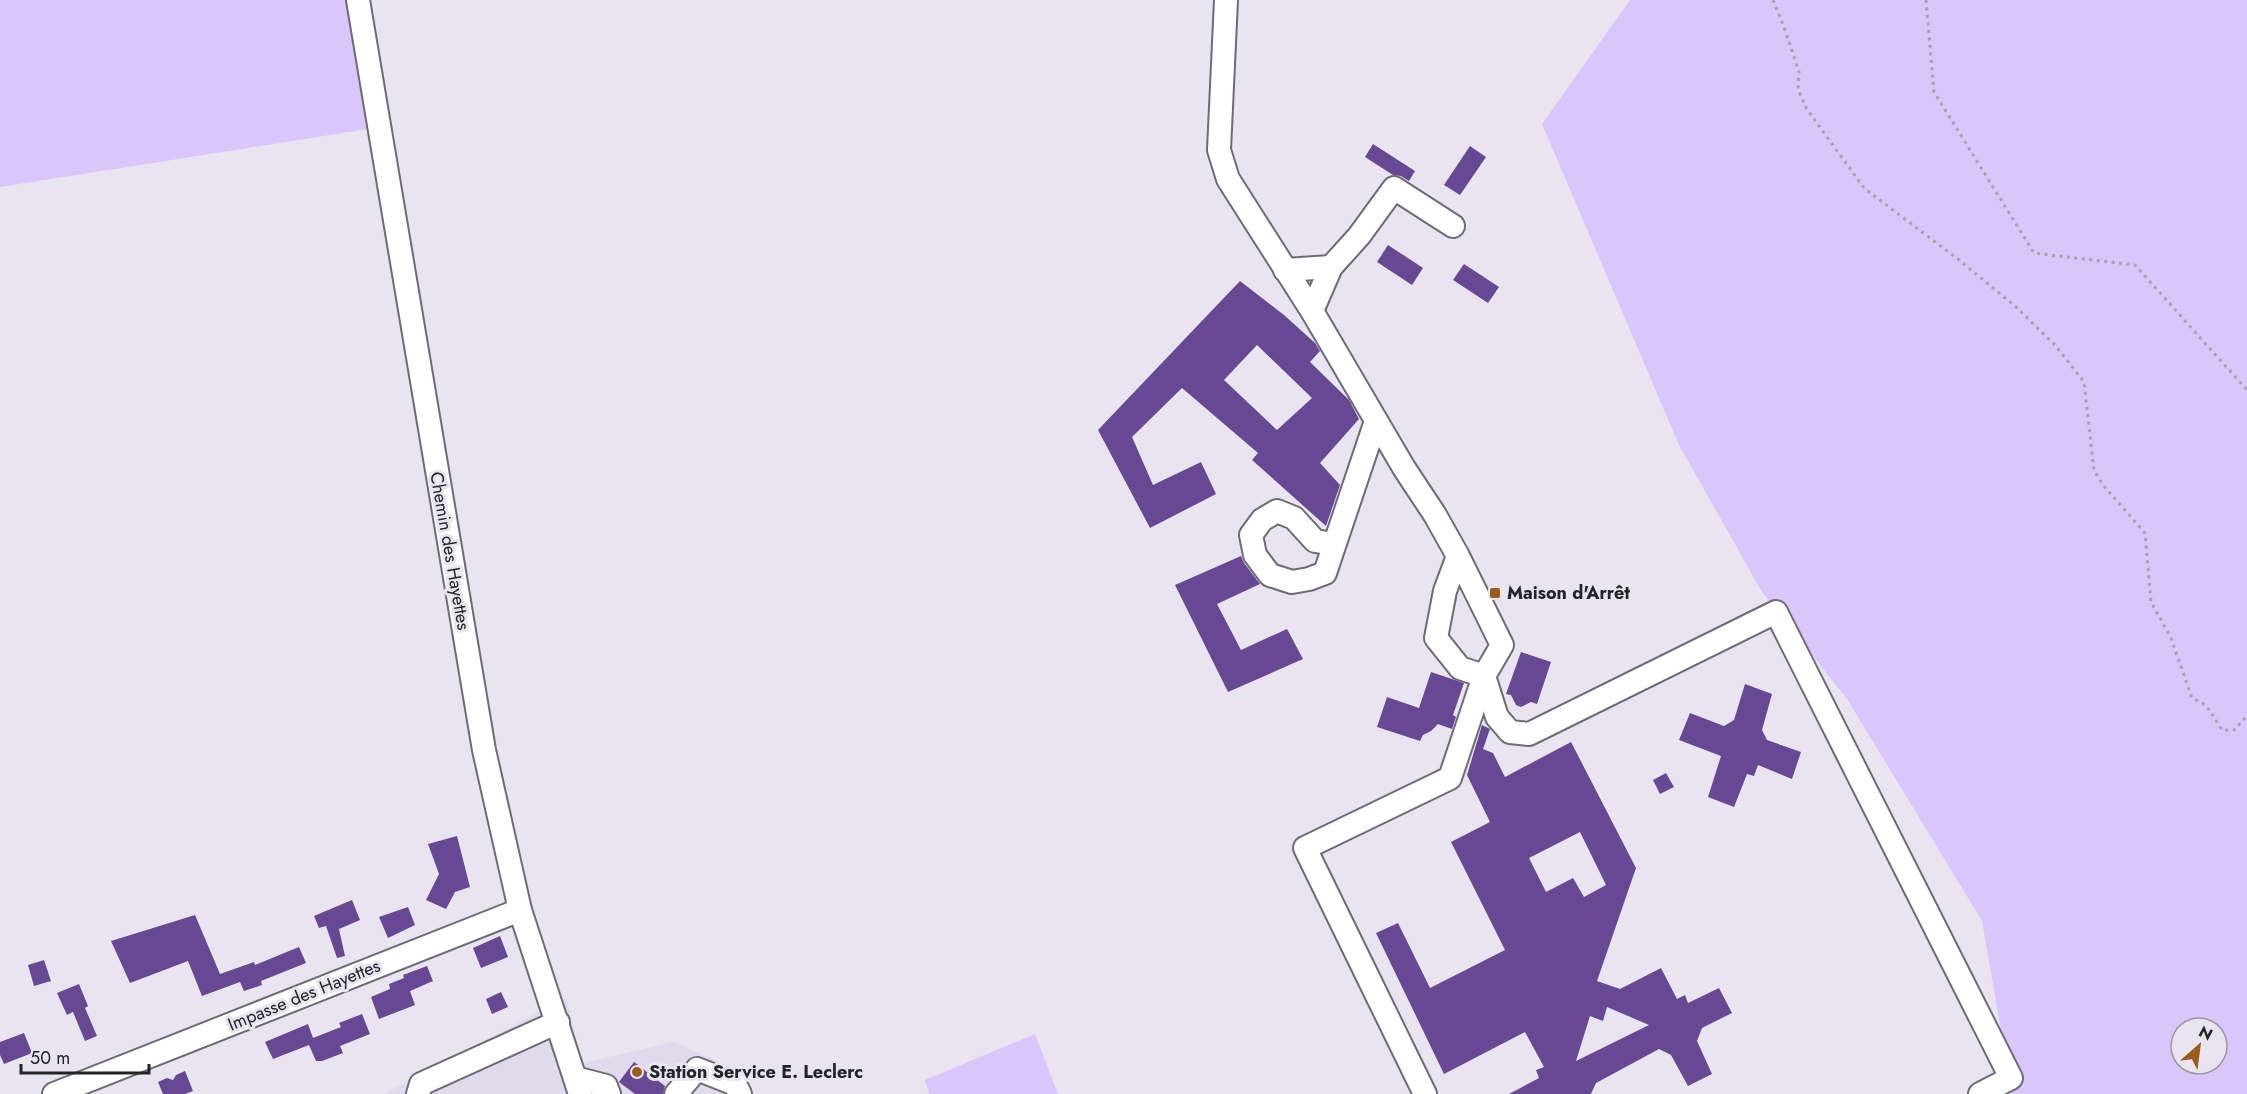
<svg xmlns="http://www.w3.org/2000/svg" width="2247" height="1094" viewBox="0 0 2247 1094" font-family="Jost,sans-serif">
	<style>
		.built { fill: #e0daed }
		.green { fill: #d9c7fb; fill-rule: evenodd }
		.building { fill: #664893; fill-rule: evenodd }
		.lines { fill: none; stroke-linecap: round; stroke-linejoin: round }
		.minor-casing { stroke: #6e6b76; stroke-width: 26 }
		.path { stroke: #a5a3ac; stroke-width: 3; stroke-dasharray: 3 4.5; stroke-linecap: butt }
		.minor { stroke: #fff; stroke-width: 22 }
		.poi-dot { fill: #985c1d; stroke: #e8e5f1; stroke-width: 2 }
		.labels { text-anchor: middle; dominant-baseline: central; stroke-width: 6; stroke-linejoin: round; paint-order: stroke }
		.street-label { font-size: 18px; fill: #242327; stroke: #e8e5f1 }
		.poi-label { font-size: 18px; font-weight: bold; fill: #242327; stroke: #e8e5f1; text-anchor: start }
	</style>
	<rect width="100%" height="100%" fill="#e8e5f1"/>
	<path class="built" d="M566 998 583 1063 673 1042 738 1070 750 1094H384Z"/>
	<g class="green">
		<path d="M0 0H347L368 129 0 187Z"/>
		<path d="M1630 0H2247V1094H2012L1982 921 1847 699 1762 592 1679 445 1542 124ZM2181 1028H2217V1064H2181Z"/>
		<path d="M1035 1034 1058 1094H929L925 1080Z"/>
	</g>
	<g class="building">
		<path d="M1373 144 1415 171 1409 181 1401 176 1393 175 1365 157Z"/>
		<path d="M1470 146 1486 157 1460 195 1444 185Z"/>
		<path d="M1388 245 1423 268 1412 285 1377 262Z"/>
		<path d="M1464 264 1499 287 1488 303 1453 280Z"/>
		<path d="M1240 281 1284 315 1315 343 1320 351 1310 362 1349 400 1359 419 1320 463 1340 485 1326 526 1252 460 1258 453 1182 388 1132 437 1153 485 1201 462 1216 494 1150 528 1098 430ZM1257 345 1312 398 1277 430 1224 380Z"/>
		<path d="M1241 556 1244 563 1260 584 1217 604 1241 650 1287 629 1303 659 1228 692 1175 585Z"/>
		<path d="M1521 652 1551 662 1537 704 1531 702 1521 707 1516 705 1511 695 1506 694Z"/>
		<path d="M1431 672 1464 683 1453 715 1456 717 1452 729 1438 724 1431 731 1423 735 1420 741 1377 727 1387 697 1419 708Z"/>
		<path d="M1745 684 1772 694 1762 730 1767 740 1801 752 1792 779 1758 765 1754 776 1747 774 1734 807 1708 797 1721 756 1679 740 1690 713 1724 726 1734 720Z"/>
		<path d="M1482 725 1490 729 1483 749 1493 753 1505 777 1571 742 1636 868 1597 981 1620 989 1661 968 1677 999 1685 995 1688 1003 1719 988 1732 1013 1702 1028 1697 1041 1712 1074 1688 1086 1671 1055 1659 1049 1596 1083 1591 1094H1509L1539 1078 1536 1070 1544 1067 1525 1032 1444 1074 1376 933 1398 923 1430 988 1505 950 1451 842 1490 822 1467 775ZM1580 832 1606 885 1584 897 1573 878 1546 892 1529 858ZM1607 1007 1649 1025 1576 1061 1590 1016 1603 1021Z"/>
		<path d="M1666 773 1674 787 1660 794 1653 780Z"/>
		<path d="M457 836 470 887 455 892 446 909 426 900 439 874 428 844Z"/>
		<path d="M352 900 360 920 339 929 345 956 337 958 326 926 319 928 314 916Z"/>
		<path d="M408 907 415 925 388 938 379 917Z"/>
		<path d="M195 915 220 974 254 962 255 965 299 947 306 963 261 981 262 985 244 991 240 982 202 996 188 961 130 983 111 941Z"/>
		<path d="M500 936 508 957 481 968 473 948Z"/>
		<path d="M44 960 51 981 34 986 28 965Z"/>
		<path d="M427 966 433 981 410 991 415 1005 379 1019 371 997 390 989 389 984 404 978 403 975Z"/>
		<path d="M79 984 88 1006 85 1008 97 1036 85 1041 73 1012 67 1015 57 993Z"/>
		<path d="M501 992 508 1007 492 1014 486 999Z"/>
		<path d="M362 1014 370 1034 340 1046 343 1053 322 1061H316L309 1045 273 1059 265 1042 308 1024 313 1038 341 1027 339 1023Z"/>
		<path d="M24 1033 32 1053 4 1064 0 1055V1042Z"/>
		<path d="M634 1062 665 1086 663 1094H635L619 1082Z"/>
		<path d="M185 1071 193 1091 185 1094H163L158 1082 167 1078 173 1080 176 1075Z"/>
	</g>
	<g class="lines">
		<g class="minor-casing">
			<g id="minor">
				<path d="M358 0 484 750 520 910 580 1094"/>
				<path d="M1226 0 1219 150 1228 179 1312 311 1404 468 1435 515 1458 556 1502 645 1484 676 1460 668 1436 638 1445 591 1458 556"/>
				<path d="M1285 270 1331 267"/>
				<path d="M1312 311 1331 267 1359 236 1394 188 1453 226"/>
				<path d="M1334 544 1315 541 1294 518 1277 511 1262 520 1251 535 1255 555 1270 575 1292 582 1309 579 1325 573 1376 421"/>
				<path d="M1484 676 1497 717 1510 732 1529 734 1776 612 2011 1078 1980 1094"/>
				<path d="M575 1078 606 1086 609 1094"/>
				<path d="M54 1094 520 910"/>
				<path d="M418 1094 421 1084 558 1022"/>
				<path d="M676 1094 697 1069 735 1084 740 1094"/>
				<path d="M1425 1094 1305 848 1450 778 1484 676"/>
			</g>
		</g>
		<g class="path">
			<path d="M1773 0 1784 27 1799 72 1798 89 1806 108 1864 188 1959 260 2016 307 2055 345 2084 382 2094 470 2103 485 2145 533 2151 602 2171 638 2192 698 2206 705 2222 730H2234L2247 716"/>
			<path d="M1926 0 1934 92 2034 253 2135 265 2247 390"/>
		</g>
		<use href="#minor" class="minor"/>
	</g>
	<g class="poi-dot">
		<rect x="1489" y="587" width="12" height="12" rx="3"/>
		<circle cx="637" cy="1072" r="6"/>
	</g>
	<g class="labels">
		<g class="street-label">
			<text transform="translate(450 551) rotate(80)">Chemin des Hayettes</text>
			<text transform="translate(304 995) rotate(-22)">Impasse des Hayettes</text>
		</g>
		<g class="poi-label">
			<text x="1507" y="593">Maison d'Arrêt</text>
			<text x="649" y="1072">Station Service E. Leclerc</text>
		</g>
	</g>
	<g transform="translate(2199 1046) rotate(28)"><circle r="28" fill="#e8e5f1" stroke="#9a97a0" stroke-width="1.5"/>
	<path d="M0-4.5L10 22L0 15L-10 22Z" fill="#985c1d"/>
	<text y="-9" font-size="16" font-weight="bold" text-anchor="middle" fill="#242327">N</text>
	</g>
	<path d="M21 1064v9h128v-9" fill="none" stroke="#242327" stroke-width="3"/>
	<text x="30" y="1064" font-size="18" fill="#242327" stroke="#e8e5f1" stroke-width="4.5" paint-order="stroke">50 m</text>
</svg>
